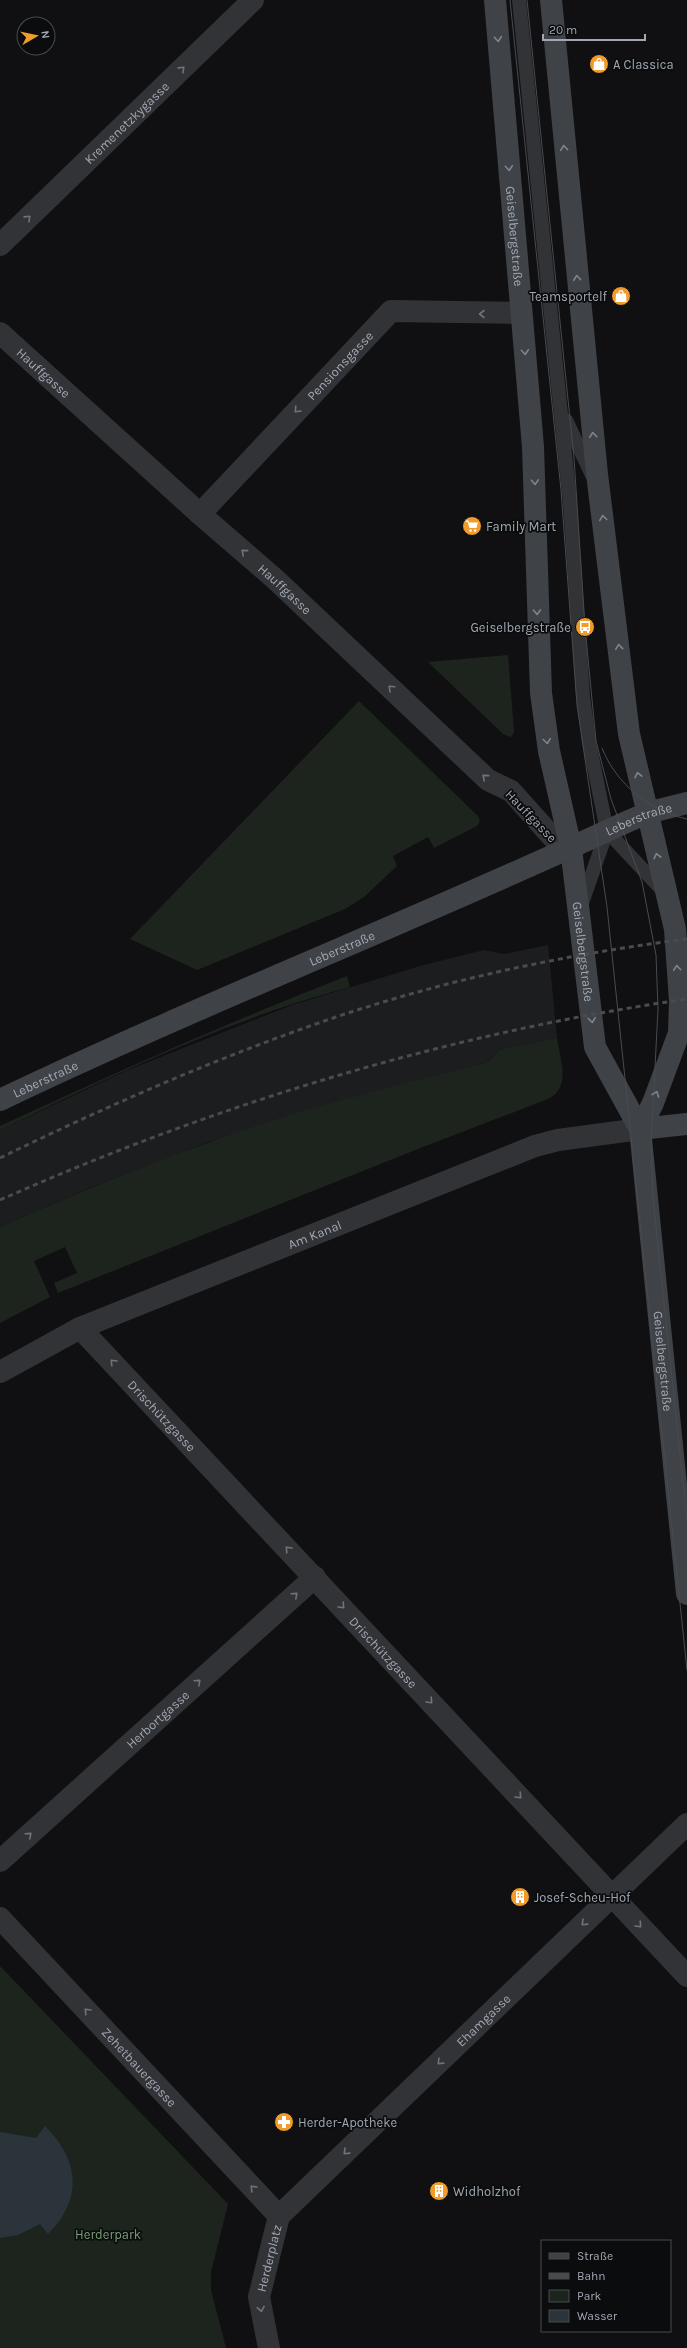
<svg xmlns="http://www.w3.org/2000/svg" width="687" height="2348" viewBox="0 0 687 2348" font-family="Karla,sans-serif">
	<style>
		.built { fill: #1c1d1f }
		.green { fill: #1d241d }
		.water { fill: #2a343a }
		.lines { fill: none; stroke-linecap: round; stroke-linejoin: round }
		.lane { stroke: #313337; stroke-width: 14 }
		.street { stroke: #313337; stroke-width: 22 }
		.secondary { stroke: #3f4247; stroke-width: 22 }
		.tram { stroke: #484b50; stroke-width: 1 }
		.rail { stroke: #484b50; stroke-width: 3; stroke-dasharray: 5 4; stroke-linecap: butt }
		.oneway { stroke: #7f848d }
		.oneway2 { stroke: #6f737b }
		.labels { text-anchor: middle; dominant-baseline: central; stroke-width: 3.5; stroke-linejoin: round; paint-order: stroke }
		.poi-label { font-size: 13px; fill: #a2a8b3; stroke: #0b0c0d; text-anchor: start }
		.street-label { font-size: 13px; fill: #a2a8b3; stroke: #0b0c0d }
		.park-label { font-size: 13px; fill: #799e78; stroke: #0b0c0d }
	</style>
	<rect width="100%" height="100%" fill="#101012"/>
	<path class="built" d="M548 945 557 1038 500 1049 488 1062 340 1101 208 1142 85 1190 0 1227V1130L128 1070 292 1005 420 966 484 950 504 954Z"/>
	<g class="green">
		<path d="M508 655 514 732 511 737 503 734 428 662Z"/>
		<path d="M359 701 478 816 480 821 477 826 434 848 428 837 393 856 397 866 364 897 345 909 197 970 130 939Z"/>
		<path d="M347 976 350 987C232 1018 110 1076 0 1130V1126C114 1073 229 1022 347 976Z"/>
		<path d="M557 1038C560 1059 572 1087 548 1099L418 1149 58 1293 54 1283 77 1273 65 1247 34 1261 50 1297 0 1323V1227C68 1197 137 1168 207 1143 298 1109 394 1086 488 1062L500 1049Z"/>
		<path d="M0 1966 228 2204 211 2272V2290L226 2348H0Z"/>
	</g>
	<path class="water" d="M45 2126C79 2160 84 2198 48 2234L40 2224 18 2235 0 2238V2132L36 2138Z"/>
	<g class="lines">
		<g class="lane">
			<path d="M519 0 570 503 583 696 589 742 607 831 581 906"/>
			<path d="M566 420 592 475"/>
			<path d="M607 831 664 892"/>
		</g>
		<g class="street">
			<path id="s1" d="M0 245 253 0"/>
			<path id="s2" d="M0 333 200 514 275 579 488 780 511 791 564 850"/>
			<path id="s3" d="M200 514 391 311 521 313"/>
			<path id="s4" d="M80 1328 687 1976"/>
			<path id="s5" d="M0 1372 80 1328 535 1146 558 1140 640 1129"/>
			<path id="s6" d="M0 1861 315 1577"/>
			<path id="s7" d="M0 1918 279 2216"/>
			<path id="s8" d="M279 2216 687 1824"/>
			<path id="s9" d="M269 2348 259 2297 279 2216"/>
		</g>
		<g class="secondary">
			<path id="s10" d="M495 0 533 447 541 693 549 751 571 848 595 1047 640 1129 687 1594"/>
			<path d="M551 0 597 474 629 734 675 929 680 1001 679 1033 653 1103 640 1129"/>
			<path id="s11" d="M0 1100C205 1002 416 920 622 824L647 813 687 803"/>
			<path d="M640 1129 687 1124"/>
		</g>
		<g class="tram">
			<path d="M510 0 561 490 577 705 607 907 687 1670"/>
			<path d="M527 0 574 458 585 627 596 741 611 799 642 882 656 955 658 1009 651 1145 653 1199 687 1519"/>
			<path d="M602 748C616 784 650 811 687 819"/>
		</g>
		<g class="rail">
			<path d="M0 1158C109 1105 221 1056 336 1017 449 979 568 954 687 939"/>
			<path d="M0 1200C219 1103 450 1033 687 999"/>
		</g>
	</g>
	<defs><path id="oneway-chevron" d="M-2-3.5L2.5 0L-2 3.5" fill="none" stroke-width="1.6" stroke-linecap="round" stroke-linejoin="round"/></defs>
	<g class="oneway">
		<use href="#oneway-chevron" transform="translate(498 39) rotate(85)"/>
		<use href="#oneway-chevron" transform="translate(564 148) rotate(-95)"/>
		<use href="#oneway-chevron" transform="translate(509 168) rotate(85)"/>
		<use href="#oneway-chevron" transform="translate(577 278) rotate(-95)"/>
		<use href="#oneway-chevron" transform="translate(525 352) rotate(85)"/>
		<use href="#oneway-chevron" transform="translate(593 435) rotate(-96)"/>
		<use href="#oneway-chevron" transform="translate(535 482) rotate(87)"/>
		<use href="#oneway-chevron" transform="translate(603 518) rotate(-98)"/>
		<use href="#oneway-chevron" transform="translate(537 612) rotate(89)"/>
		<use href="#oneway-chevron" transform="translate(619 647) rotate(-96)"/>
		<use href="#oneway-chevron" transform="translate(547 741) rotate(83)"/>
		<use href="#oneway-chevron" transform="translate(638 775) rotate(-102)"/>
		<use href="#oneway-chevron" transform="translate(657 856) rotate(-103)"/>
		<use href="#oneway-chevron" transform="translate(677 968) rotate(-94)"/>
		<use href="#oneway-chevron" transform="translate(592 1020) rotate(83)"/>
		<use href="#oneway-chevron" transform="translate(656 1094) rotate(-70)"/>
	</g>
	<g class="oneway2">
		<use href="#oneway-chevron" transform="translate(182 69) rotate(-44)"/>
		<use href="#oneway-chevron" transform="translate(28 218) rotate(-44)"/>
		<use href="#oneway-chevron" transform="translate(482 314) rotate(-180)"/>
		<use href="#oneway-chevron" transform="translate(297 410) rotate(133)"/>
		<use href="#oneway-chevron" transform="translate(244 552) rotate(-140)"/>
		<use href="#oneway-chevron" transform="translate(391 688) rotate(-137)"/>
		<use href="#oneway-chevron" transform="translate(485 777) rotate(-140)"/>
		<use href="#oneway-chevron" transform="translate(113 1362) rotate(-133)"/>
		<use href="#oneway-chevron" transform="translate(288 1549) rotate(-133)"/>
		<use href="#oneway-chevron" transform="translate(295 1595) rotate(-42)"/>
		<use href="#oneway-chevron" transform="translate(342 1606) rotate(47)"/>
		<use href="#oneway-chevron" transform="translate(198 1682) rotate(-42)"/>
		<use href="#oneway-chevron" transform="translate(430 1701) rotate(47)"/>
		<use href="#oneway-chevron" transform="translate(519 1796) rotate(47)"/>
		<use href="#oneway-chevron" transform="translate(29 1835) rotate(-42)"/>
		<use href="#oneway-chevron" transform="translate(584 1923) rotate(136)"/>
		<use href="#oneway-chevron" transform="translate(639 1925) rotate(47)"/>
		<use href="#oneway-chevron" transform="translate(87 2011) rotate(-133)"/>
		<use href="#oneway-chevron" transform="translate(440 2062) rotate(136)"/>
		<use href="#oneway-chevron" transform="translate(346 2152) rotate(136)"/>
		<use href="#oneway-chevron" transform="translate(253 2188) rotate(-133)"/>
		<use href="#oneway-chevron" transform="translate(261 2309) rotate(80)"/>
	</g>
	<defs>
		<g id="shop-disc" transform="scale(1)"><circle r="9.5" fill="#f09b2a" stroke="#0b0c0d"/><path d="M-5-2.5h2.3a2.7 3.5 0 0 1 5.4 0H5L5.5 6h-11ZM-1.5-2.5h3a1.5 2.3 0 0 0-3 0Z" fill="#fff"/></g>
		<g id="supermarket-disc" transform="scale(1)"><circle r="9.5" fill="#f09b2a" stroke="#0b0c0d"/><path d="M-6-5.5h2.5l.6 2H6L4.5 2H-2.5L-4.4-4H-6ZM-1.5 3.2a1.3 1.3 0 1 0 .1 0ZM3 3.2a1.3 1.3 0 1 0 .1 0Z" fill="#fff"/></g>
		<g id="bus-disc" transform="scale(1)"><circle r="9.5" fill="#f09b2a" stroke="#0b0c0d"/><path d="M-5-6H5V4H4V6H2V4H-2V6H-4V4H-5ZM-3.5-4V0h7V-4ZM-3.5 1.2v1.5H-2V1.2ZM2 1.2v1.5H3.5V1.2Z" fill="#fff"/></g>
		<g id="building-disc" transform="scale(1)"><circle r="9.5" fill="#f09b2a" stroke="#0b0c0d"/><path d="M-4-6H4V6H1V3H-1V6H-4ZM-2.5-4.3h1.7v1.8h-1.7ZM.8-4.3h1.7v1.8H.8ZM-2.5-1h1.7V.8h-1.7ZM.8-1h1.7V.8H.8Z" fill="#fff"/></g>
		<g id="pharmacy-disc" transform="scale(1)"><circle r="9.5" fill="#f09b2a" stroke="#0b0c0d"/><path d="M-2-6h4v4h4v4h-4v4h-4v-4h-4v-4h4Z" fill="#fff"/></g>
	</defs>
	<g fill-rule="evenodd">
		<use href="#shop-disc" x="599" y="64"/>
		<use href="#shop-disc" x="621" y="296"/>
		<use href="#supermarket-disc" x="472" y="526"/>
		<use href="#bus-disc" x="585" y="627"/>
		<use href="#building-disc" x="520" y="1897"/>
		<use href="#pharmacy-disc" x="284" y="2122"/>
		<use href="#building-disc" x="439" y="2191"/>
	</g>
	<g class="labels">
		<g class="poi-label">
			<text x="613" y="64">A Classica</text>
			<text x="607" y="296" text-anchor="end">Teamsportelf</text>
			<text x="486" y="526">Family Mart</text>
			<text x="571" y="627" text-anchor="end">Geiselbergstraße</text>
			<text x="534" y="1897">Josef-Scheu-Hof</text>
			<text x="298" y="2122">Herder-Apotheke</text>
			<text x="453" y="2191">Widholzhof</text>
		</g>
		<g class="street-label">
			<text stroke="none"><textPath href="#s1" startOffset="176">Kremenetzkygasse</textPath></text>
			<text stroke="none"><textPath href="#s10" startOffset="237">Geiselbergstraße</textPath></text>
			<text stroke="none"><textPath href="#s3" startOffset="204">Pensionsgasse</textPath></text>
			<text stroke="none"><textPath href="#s2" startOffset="59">Hauffgasse</textPath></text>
			<text stroke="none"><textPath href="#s2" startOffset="383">Hauffgasse</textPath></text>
			<text transform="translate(531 816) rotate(46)">Hauffgasse</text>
			<text stroke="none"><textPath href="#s11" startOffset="698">Leberstraße</textPath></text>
			<text stroke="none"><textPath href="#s11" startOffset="374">Leberstraße</textPath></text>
			<text stroke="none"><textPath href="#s10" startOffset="957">Geiselbergstraße</textPath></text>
			<text stroke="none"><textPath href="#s11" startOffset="50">Leberstraße</textPath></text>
			<text stroke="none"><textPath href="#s5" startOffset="344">Am Kanal</textPath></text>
			<text stroke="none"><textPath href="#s10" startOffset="1380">Geiselbergstraße</textPath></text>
			<text stroke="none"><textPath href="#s4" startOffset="120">Drischützgasse</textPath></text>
			<text stroke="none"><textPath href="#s4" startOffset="444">Drischützgasse</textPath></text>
			<text stroke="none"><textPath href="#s6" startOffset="212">Herbortgasse</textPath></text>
			<text stroke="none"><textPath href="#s8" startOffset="283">Ehamgasse</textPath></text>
			<text stroke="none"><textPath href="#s7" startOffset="204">Zehetbauergasse</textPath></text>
			<text stroke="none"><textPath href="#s9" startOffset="92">Herderplatz</textPath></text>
		</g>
		<g class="park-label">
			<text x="108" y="2234">Herderpark</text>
		</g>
	</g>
	<rect x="541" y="2240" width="130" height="92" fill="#0b0c0d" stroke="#474a4f"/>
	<rect x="549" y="2253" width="20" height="6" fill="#3f4247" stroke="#474a4f"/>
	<text x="577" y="2260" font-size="12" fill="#a2a8b3">Straße</text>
	<rect x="549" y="2273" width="20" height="6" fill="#484b50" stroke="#474a4f"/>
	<text x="577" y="2280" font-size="12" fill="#a2a8b3">Bahn</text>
	<rect x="549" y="2290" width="20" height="12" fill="#1d241d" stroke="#474a4f"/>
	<text x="577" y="2300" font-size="12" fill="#a2a8b3">Park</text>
	<rect x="549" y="2310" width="20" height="12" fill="#2a343a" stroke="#474a4f"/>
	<text x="577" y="2320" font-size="12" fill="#a2a8b3">Wasser</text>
	<g transform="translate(36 36) rotate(81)"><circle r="19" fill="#0b0c0d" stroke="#474a4f"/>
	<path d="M0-3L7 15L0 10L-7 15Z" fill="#f09b2a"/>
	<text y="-6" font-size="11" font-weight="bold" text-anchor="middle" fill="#a2a8b3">N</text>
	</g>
	<path d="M543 34v6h102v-6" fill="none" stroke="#a2a8b3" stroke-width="2"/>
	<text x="549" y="34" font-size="12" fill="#a2a8b3" stroke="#0b0c0d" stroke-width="3" paint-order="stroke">20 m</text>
</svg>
